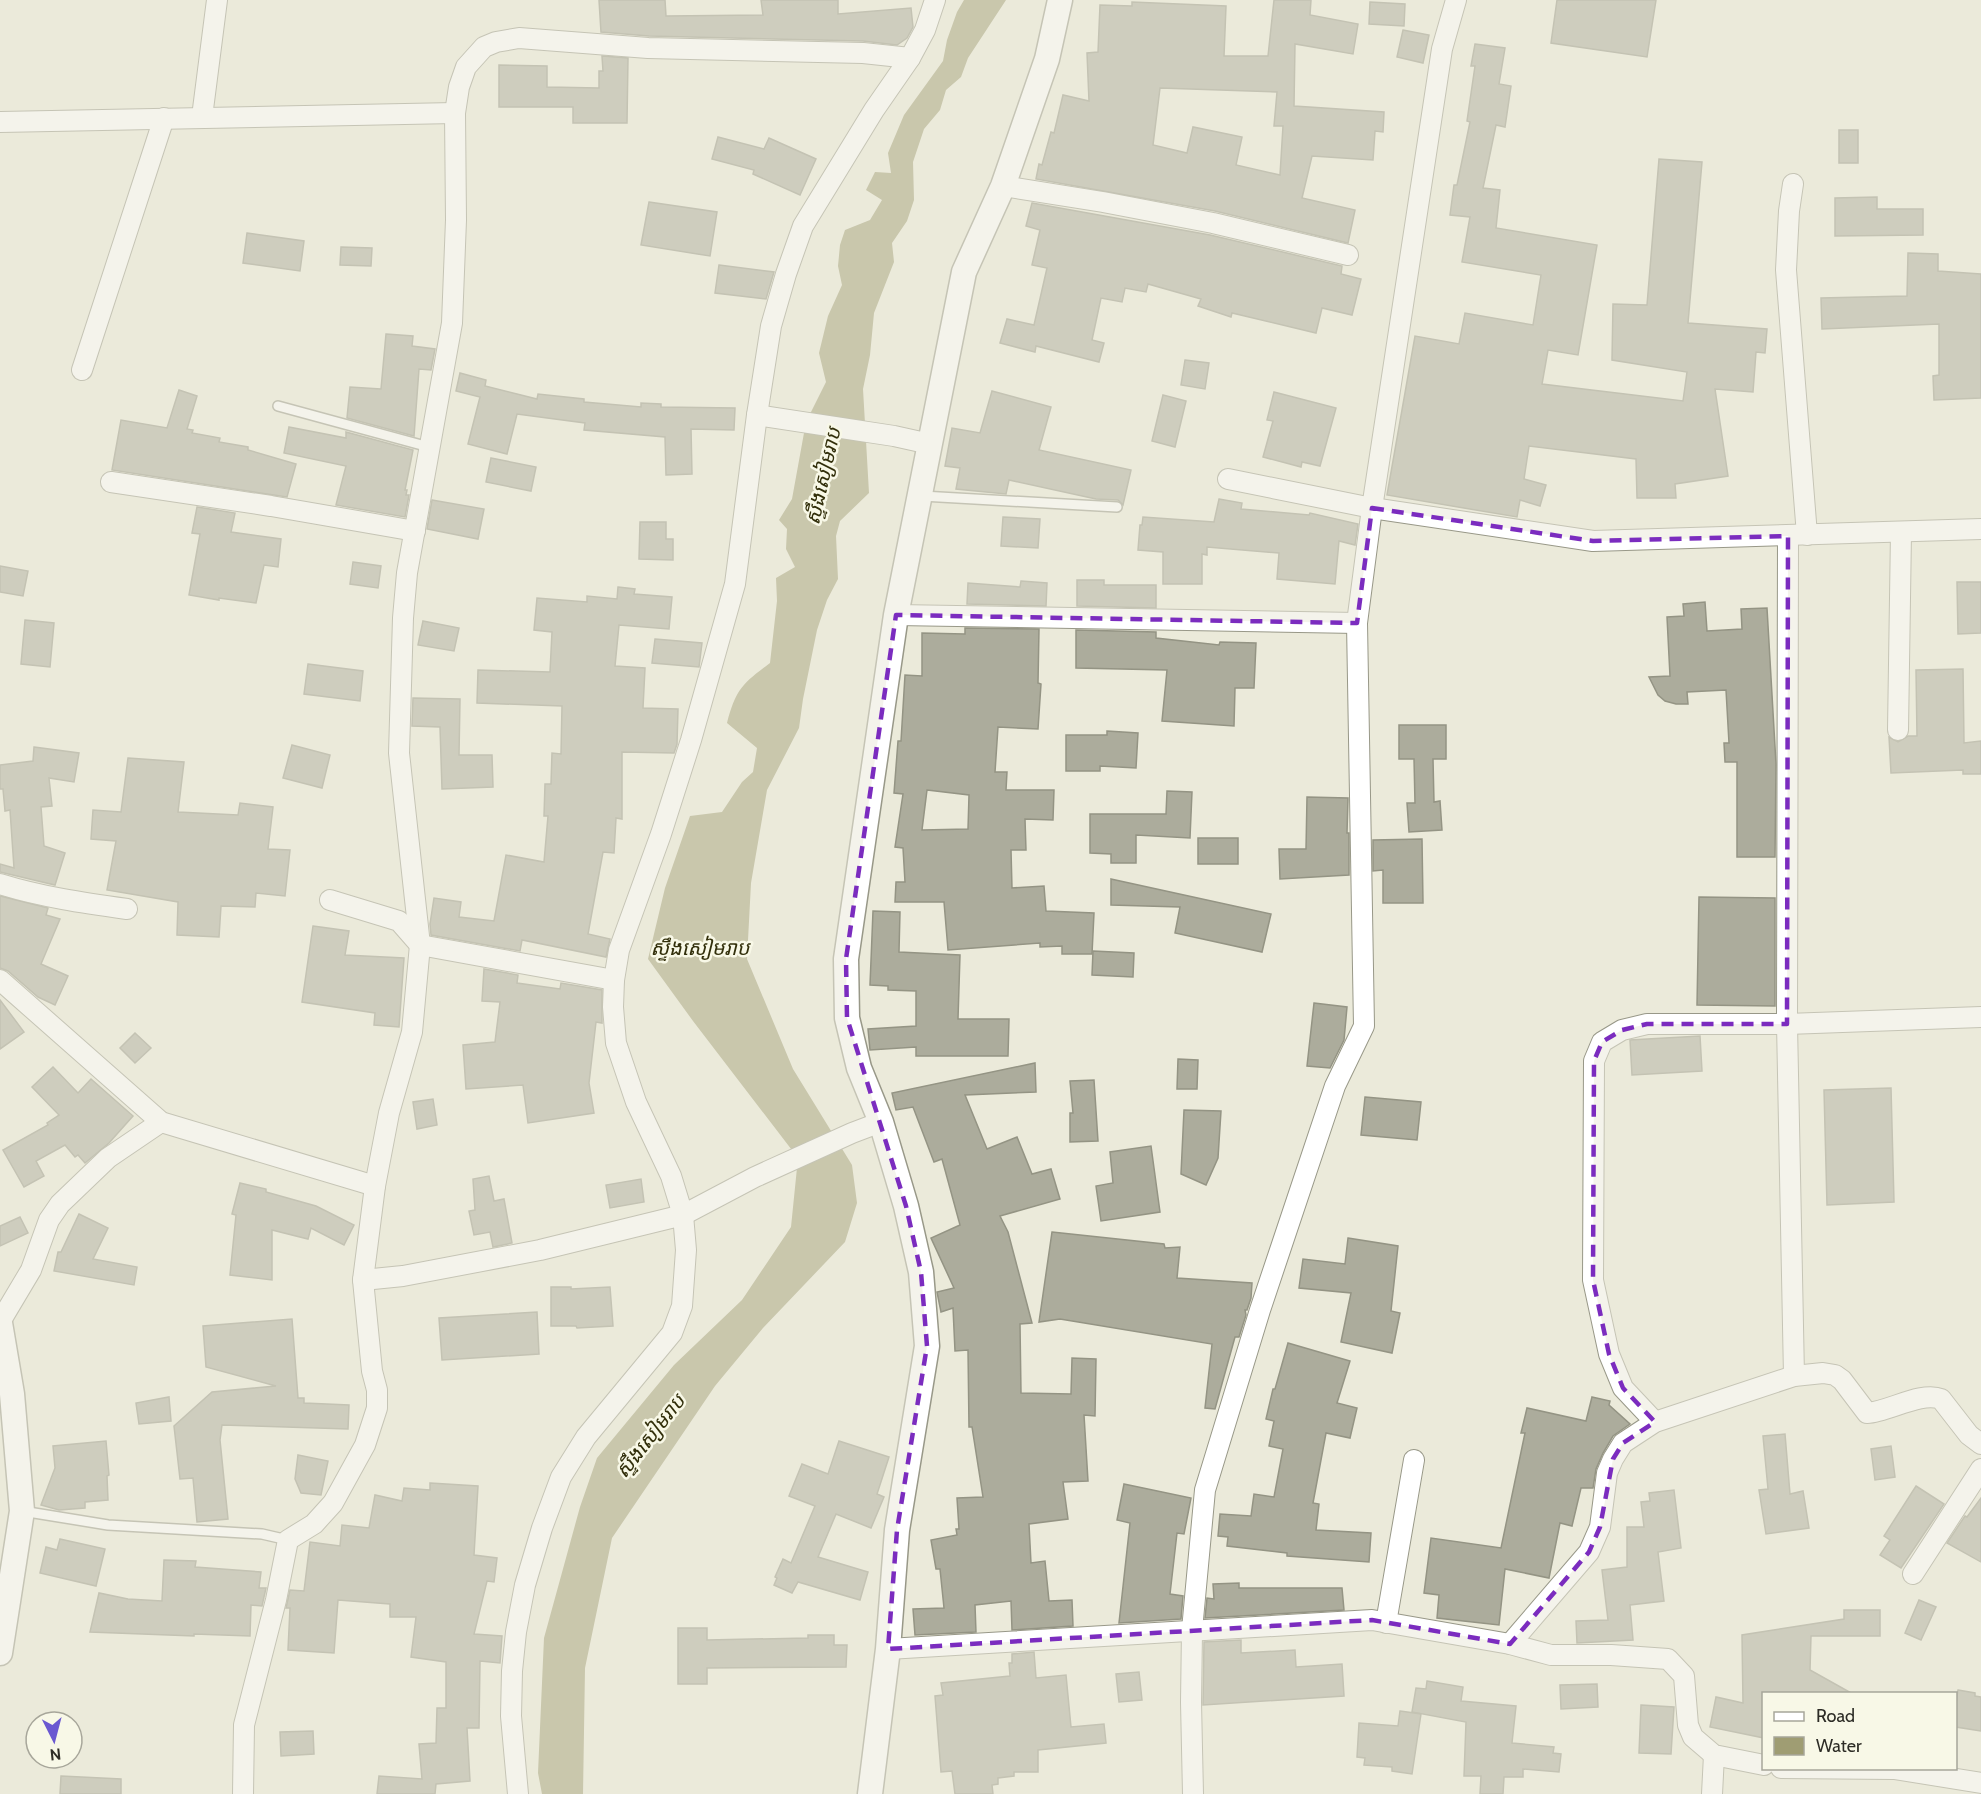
<svg xmlns="http://www.w3.org/2000/svg" width="1981" height="1794" viewBox="0 0 1981 1794" font-family="Cabin,'Noto Sans Khmer',sans-serif">
	<style>
		.water { fill: #9f9d73 }
		.building { fill: #acac9c; stroke: #949484; stroke-width: 1.5; fill-rule: evenodd }
		.lines { fill: none; stroke-linecap: round; stroke-linejoin: round }
		.service-casing { stroke: #989888; stroke-width: 12 }
		.minor-casing { stroke: #989888; stroke-width: 22 }
		.tertiary-casing { stroke: #989888; stroke-width: 27 }
		.service { stroke: #fff; stroke-width: 9 }
		.minor { stroke: #fff; stroke-width: 20 }
		.tertiary { stroke: #fff; stroke-width: 24 }
		.marked { fill: none; stroke: #7b2cbf; stroke-width: 4.5; stroke-dasharray: 12 8; stroke-linejoin: round }
		.labels { text-anchor: middle; dominant-baseline: central; stroke-width: 5; stroke-linejoin: round; paint-order: stroke }
		.water-label { font-size: 20px; font-style: italic; fill: #322f0b; stroke: #f8f8e7 }
	</style>
	<rect width="100%" height="100%" fill="#ebeada"/>
	<path class="water" d="M964 0H1006L968 58 961 77 946 90 940 110 924 129 913 162 914 200 907 221 892 243 894 262 874 313 870 355 863 389 869 493 840 521 836 536 838 579 827 600 817 630 803 699 799 728 767 790 751 883 747 959 793 1069 852 1165 857 1203 845 1242 763 1328 715 1386 612 1538 585 1668 583 1794H542L538 1773 544 1638 580 1507 597 1458 674 1365 742 1300 791 1227 798 1158 693 1021 648 959 665 888 690 816 722 812 742 782 753 772 757 748 727 723C736 689 742 684 770 663L777 601 776 578 795 567 786 549 787 529 779 520 792 499 806 422 826 382 819 353 828 316 842 285 838 266 840 245 845 230 870 220 882 200 866 190 875 172 891 173 888 153 904 115 943 61 947 40 957 12Z"/>
	<g class="building">
		<path d="M599 0H665L666 16 763 15 761 0H838V14L911 8 913 27 907 38 897 45 863 41 649 36 601 32Z"/>
		<path d="M1274 0H1311L1310 15 1358 24 1353 54 1295 44 1294 106 1384 112 1383 132 1375 131 1373 160 1312 156 1302 198 1355 210 1348 243 1215 211 1036 179 1039 164 1042 165 1051 132 1054 133 1063 95 1089 101 1087 53 1098 52 1100 5 1132 6V2L1226 6 1224 56H1268ZM1160 88 1277 92 1274 126H1283L1280 175 1236 165 1242 137 1193 127 1187 153 1153 145Z"/>
		<path d="M1557 0H1656L1647 57 1551 43Z"/>
		<path d="M1370 2 1405 4 1404 26 1369 24Z"/>
		<path d="M1403 30 1429 35 1423 63 1397 57Z"/>
		<path d="M1475 44 1505 48 1499 84 1511 86 1505 127 1496 125 1483 188 1500 190 1496 228 1597 245 1578 355 1548 350 1542 384 1683 401 1687 372 1612 360 1613 304 1647 305 1659 159 1702 162 1688 323 1767 329 1765 353 1756 352 1753 392 1715 389 1728 476 1675 484 1676 498H1637L1636 459 1529 446 1524 479 1546 485 1540 506 1520 500 1517 517 1387 495 1415 336 1459 344 1465 313 1533 325 1541 275 1462 262 1470 217 1450 215 1454 185H1457L1470 122 1467 121 1475 66H1471Z"/>
		<path d="M602 56 628 58 627 123H573V107H499V65L547 66V87L599 88V71H603Z"/>
		<rect x="1839" y="130" width="19" height="33"/>
		<path d="M718 137 764 149 769 138 816 159 800 195 753 174 754 170 712 159Z"/>
		<path d="M1877 197V209H1923V235L1835 236V198Z"/>
		<path d="M649 202 717 212 710 256 641 245Z"/>
		<path d="M1032 203 1210 235 1342 266 1341 274 1361 279 1352 315 1322 308 1316 333 1232 313 1231 317 1198 306 1201 299 1148 284 1146 292 1125 288 1122 302 1101 298 1092 340 1104 343 1099 362 1036 346 1035 352 1000 343 1007 319 1034 325 1047 268 1032 265 1040 230 1026 226Z"/>
		<path d="M247 233 304 241 300 271 243 263Z"/>
		<path d="M341 247 372 248 371 266 340 265Z"/>
		<path d="M1908 253 1938 254V271L1981 274V398L1934 400 1933 376 1939 375V324L1822 329 1821 298 1907 296Z"/>
		<path d="M719 265 774 272 766 299 715 293Z"/>
		<path d="M386 334 413 336 412 346 435 349 431 370 419 369 414 436 347 418 350 387 381 389Z"/>
		<path d="M1185 360 1209 363 1205 389 1181 385Z"/>
		<path d="M460 373 486 380 485 386 537 399 538 394 584 399V402L641 407V403L661 404V407L735 408 734 430 691 429 692 474 666 475 665 437 584 430 585 423 517 414 507 454 468 444 480 397 456 391Z"/>
		<path d="M179 390 197 396 187 429 193 430 192 433 220 438 219 442 248 447V450L296 464 287 497 112 470 121 420 167 428Z"/>
		<path d="M992 391 1051 407 1039 450 1131 470 1123 505 1118 500 1096 499 1009 480 1006 494 956 489 960 468 945 466 952 428 980 433Z"/>
		<path d="M1274 392 1336 408 1320 466 1302 462 1301 467 1263 457 1273 421 1267 420Z"/>
		<path d="M1163 395 1186 401 1175 447 1152 441Z"/>
		<path d="M289 427 346 438V432L413 450 405 490H407L406 495H409L405 517 336 505 346 466 284 453Z"/>
		<path d="M491 458 536 467 531 491 486 482Z"/>
		<path d="M1219 499 1242 503 1241 509 1309 515 1310 513 1358 524 1355 545 1339 541 1335 584 1277 579 1279 553 1207 547V555L1202 554V584H1163V552L1138 550 1140 525H1142L1143 517 1214 522Z"/>
		<path d="M432 500 484 509 478 539 427 529Z"/>
		<path d="M197 507 235 513 231 532 281 539 278 567 264 565 256 603 219 598V600L189 595 200 534 192 533Z"/>
		<path d="M1003 517 1040 519 1038 548 1001 546Z"/>
		<path d="M640 522H666V539H673V560L639 559Z"/>
		<path d="M353 562 381 566 378 588 350 584Z"/>
		<path d="M0 566 28 571 23 596 0 592Z"/>
		<path d="M1077 580H1104V585H1156V608L1077 606Z"/>
		<path d="M1021 581 1047 583 1046 606 967 604 968 583 1020 587Z"/>
		<path d="M1957 582H1981V633L1958 634Z"/>
		<path d="M618 587 635 589 634 594 672 597 669 629 619 625 615 666 645 668 643 708 678 709 677 744 674 753 622 752V819L616 818 614 853 603 852 588 934 610 939 606 957 522 940 520 951 431 935 430 924 434 898 461 902 459 917 494 921 506 855 544 862 548 816H544L545 784H551L552 753 561 754 562 706 477 703 478 670 550 672 552 632 534 630 537 598 587 602V596L617 599Z"/>
		<path d="M1705 602 1707 631 1742 629 1741 609 1767 608 1776 764 1775 857H1737V762H1725L1724 743H1729L1726 690 1687 692 1688 704H1676L1665 701 1658 695 1649 677 1670 676 1667 617 1684 616 1683 604Z"/>
		<path d="M25 620 54 623 50 667 21 664Z"/>
		<path d="M423 621 459 628 454 651 418 645Z"/>
		<path d="M965 628 1039 629 1038 683 1041 684 1038 729 998 727 995 772H1007L1006 790H1054L1053 820 1025 819 1026 850H1011L1012 888 1044 886 1046 911 1094 913 1092 954H1062V946L1040 947V943L948 950 944 902H895L896 882H905L903 848 895 847 903 794 894 793 898 741H901L905 675 922 676V633L965 634ZM927 790 969 795 968 829 922 830Z"/>
		<path d="M1076 630 1156 632V638L1219 645 1220 642 1256 643 1254 688H1235L1234 726 1162 721 1167 670 1076 668Z"/>
		<path d="M655 639 702 643 699 667 652 663Z"/>
		<path d="M308 664 363 671 360 701 304 694Z"/>
		<path d="M1963 669 1964 743 1981 741V774H1963V770L1891 773 1889 737 1898 742 1908 736H1917L1916 670Z"/>
		<path d="M413 698 460 699 459 755H492L493 787 442 789 440 727 412 726Z"/>
		<path d="M1399 725H1446V759H1433L1434 802 1440 801 1442 830 1409 832 1407 803H1415L1414 759H1399Z"/>
		<path d="M1107 731 1138 733 1136 768 1100 766V771H1066V735H1107Z"/>
		<path d="M292 745 330 755 322 788 283 778Z"/>
		<path d="M34 747 79 753 74 782 49 778 52 806 41 807 44 846 65 853 55 885 0 872V864L14 868 10 810 5 811 3 789H0V765L33 761Z"/>
		<path d="M128 758 184 762 178 812 238 815 240 803 273 807 268 849 290 850 285 896 256 893 255 907 221 906 219 937 177 935 178 902 107 890 116 841 91 839 93 810 121 812Z"/>
		<path d="M1167 791 1192 792 1190 838 1136 835V863H1111V854L1090 853V814H1166Z"/>
		<path d="M1307 797 1348 798 1347 833H1349V875L1280 879 1279 849H1306Z"/>
		<rect x="1198" y="838" width="40" height="26"/>
		<path d="M1422 839 1423 903H1383V870L1373 871V840Z"/>
		<path d="M1111 879 1271 914 1262 952 1175 933 1180 907 1111 905Z"/>
		<path d="M0 896 48 908 46 915 60 919 41 964 68 976 55 1005 38 997 8 971 0 968Z"/>
		<path d="M1699 897 1775 898V1006L1697 1005Z"/>
		<path d="M873 911 900 912 899 952 960 955 958 1019H1009L1008 1056H916V1047L870 1050 868 1029 916 1026V991L888 990V986L870 985Z"/>
		<path d="M313 926 349 931 345 955 404 958 399 1027 374 1025 375 1013 302 1002Z"/>
		<path d="M1093 951 1134 953 1133 977 1092 975Z"/>
		<path d="M484 969 518 975 517 983 560 989 561 983 602 990V1023L596 1022 589 1083 594 1113 528 1123 523 1085 466 1089 463 1045 495 1042 500 1002 482 1001Z"/>
		<path d="M0 1000 24 1032 0 1049Z"/>
		<path d="M1314 1003 1347 1007 1344 1040 1330 1068 1307 1066Z"/>
		<path d="M135 1033 151 1048 135 1063 120 1048Z"/>
		<path d="M1700 1036 1702 1071 1632 1075 1630 1040Z"/>
		<path d="M1178 1059 1198 1060 1197 1089H1177Z"/>
		<path d="M1035 1063 1036 1092 965 1095 987 1149 1017 1137 1032 1174 1051 1169 1060 1199 1000 1216 1008 1232 1032 1323 1020 1324 1021 1393 1071 1394 1072 1358 1096 1359 1095 1416 1084 1415 1088 1481 1063 1482 1068 1519 1029 1524 1031 1563 1045 1561 1049 1601 1072 1600 1073 1626 1012 1630 1011 1601 975 1605 976 1632 915 1635 913 1609 944 1608 940 1569H936L931 1540 957 1535 956 1529H959L957 1498 983 1497 972 1427H969L968 1350 955 1351 953 1308 941 1312 937 1292 954 1288 931 1238 960 1225 942 1159 934 1162 913 1107 896 1110 892 1093Z"/>
		<path d="M53 1067 78 1093 91 1079 133 1116 109 1143 85 1163 78 1155 75 1157 65 1145 36 1161 44 1176 24 1187 3 1150 48 1125 47 1123 59 1115 32 1087Z"/>
		<path d="M1094 1080 1098 1141 1070 1142V1113H1073L1070 1081Z"/>
		<path d="M1891 1088 1894 1202 1827 1205 1824 1090Z"/>
		<path d="M1365 1097 1421 1102 1417 1140 1361 1135Z"/>
		<path d="M433 1099 437 1125 417 1129 413 1102Z"/>
		<path d="M1184 1110 1221 1111 1218 1158 1206 1185 1181 1174Z"/>
		<path d="M1151 1146 1160 1212 1101 1221 1096 1186 1113 1183 1110 1152Z"/>
		<path d="M489 1176 494 1201 504 1199 512 1243 493 1247 490 1232 474 1235 469 1211 475 1210 473 1179Z"/>
		<path d="M641 1179 644 1202 610 1208 606 1185Z"/>
		<path d="M240 1183 266 1189V1192L316 1206 354 1225 344 1245 311 1228 308 1239 272 1230V1280L230 1275 236 1215 232 1214Z"/>
		<path d="M79 1214 108 1228 93 1259 137 1267 134 1285 54 1271 58 1252H61Z"/>
		<path d="M20 1217 28 1233 0 1246V1226Z"/>
		<path d="M1052 1232 1164 1244 1165 1248 1180 1247 1177 1278 1252 1283 1251 1298 1247 1310H1245L1246 1315 1239 1337H1235L1215 1409 1205 1408 1212 1344 1060 1319 1039 1322Z"/>
		<path d="M1348 1238 1398 1246 1391 1311 1400 1313 1392 1353 1341 1342 1351 1293 1299 1288 1303 1259 1345 1264Z"/>
		<path d="M551 1287H571V1289L610 1287 613 1326 577 1328 576 1326H551Z"/>
		<path d="M537 1312 539 1354 442 1360 439 1318Z"/>
		<path d="M292 1319 298 1398H304V1403L349 1405 348 1429 222 1425 220 1440 228 1519 197 1522 193 1478 180 1479 174 1426 212 1392 276 1386 206 1367 203 1326Z"/>
		<path d="M1288 1343 1350 1361 1337 1403 1357 1408 1350 1438 1326 1433 1313 1503 1319 1504 1316 1530 1371 1533 1369 1562 1287 1556V1553L1227 1546 1228 1537 1218 1536 1220 1514 1251 1516 1254 1494 1274 1497 1283 1449 1269 1446 1274 1421 1266 1419 1273 1389H1275Z"/>
		<path d="M169 1397 171 1421 139 1424 136 1403Z"/>
		<path d="M1592 1397 1610 1401 1609 1405 1630 1424 1613 1436 1603 1453 1596 1469 1593 1488H1581L1572 1526 1560 1523 1549 1578 1505 1569 1499 1625 1437 1618 1439 1595 1424 1593 1431 1538 1501 1548 1525 1433H1521L1527 1408 1586 1421Z"/>
		<path d="M1785 1434 1790 1494 1803 1491 1809 1528 1766 1534 1759 1490 1768 1489 1763 1436Z"/>
		<path d="M106 1441 109 1475 107 1476 108 1500 85 1502V1508L59 1510 41 1505 55 1468 53 1446Z"/>
		<path d="M839 1441 889 1457 877 1494 884 1497 871 1528 836 1514 818 1557 868 1572 860 1600 798 1582 792 1593 774 1585 777 1578 775 1577 783 1559 791 1563 815 1506 789 1496 802 1464 828 1474Z"/>
		<path d="M1891 1446 1895 1477 1875 1480 1871 1449Z"/>
		<path d="M298 1455 328 1461 321 1495 301 1493 295 1479Z"/>
		<path d="M430 1483 478 1486 474 1555 497 1558 494 1582 487 1581 474 1634 502 1636 500 1663 480 1661 479 1728H467L470 1781 436 1784 435 1794H377L379 1776 422 1779 419 1744 436 1743 437 1708H446V1662L411 1657 416 1617H390V1604L338 1600 334 1653 288 1650 290 1608H286L290 1590 304 1591 310 1542 340 1546 342 1525 369 1528 375 1495 402 1501 404 1488 430 1490Z"/>
		<path d="M1124 1484 1191 1498 1184 1534 1177 1533 1170 1594 1183 1596 1181 1619 1119 1623 1130 1523 1117 1520Z"/>
		<path d="M1916 1486 1944 1504 1901 1568 1880 1555 1890 1540 1884 1536Z"/>
		<path d="M1674 1490 1681 1548 1658 1552 1664 1601 1630 1605 1633 1640 1577 1643 1576 1621 1608 1620 1602 1570 1627 1567V1527H1644L1641 1502 1650 1501 1649 1493Z"/>
		<path d="M1981 1498V1562L1947 1543 1965 1516 1967 1517Z"/>
		<path d="M60 1539 105 1549 96 1586 40 1573 46 1547 57 1550Z"/>
		<path d="M164 1560 196 1561 195 1567 261 1572 259 1588H266L262 1606 251 1605 250 1636 194 1634V1636L90 1632 99 1593 128 1599 162 1601Z"/>
		<path d="M1239 1583V1588H1342L1344 1610 1205 1618 1207 1598 1214 1599 1213 1584Z"/>
		<path d="M1919 1600 1936 1607 1921 1640 1905 1633Z"/>
		<path d="M1844 1610H1880V1636H1811L1810 1670 1853 1694H1764V1738L1710 1727 1716 1697 1743 1703 1742 1635 1844 1619Z"/>
		<path d="M678 1628H707V1640L808 1638V1635H834V1645H847L846 1667 707 1668V1684H678Z"/>
		<path d="M1241 1640V1653L1295 1650 1296 1667 1342 1664 1344 1696 1203 1705 1204 1642Z"/>
		<path d="M1034 1652 1036 1678 1066 1675 1071 1727 1104 1724 1106 1743 1038 1750V1772H1014V1776L998 1778V1784L992 1785 993 1794H955L952 1771 941 1772 935 1696 943 1695 941 1683 1010 1676 1009 1663H1012V1654Z"/>
		<path d="M1139 1672 1142 1700 1119 1702 1116 1674Z"/>
		<path d="M1427 1681 1463 1687 1461 1701 1516 1706 1512 1743 1554 1747 1553 1753 1561 1754 1559 1772 1523 1769V1777H1504L1503 1794H1480L1481 1776H1464L1466 1722 1412 1712 1416 1688 1426 1689Z"/>
		<path d="M1597 1684 1598 1707 1561 1709 1560 1685Z"/>
		<path d="M1958 1690 1975 1693V1696L1981 1697V1731L1956 1727V1704Z"/>
		<path d="M1641 1705 1674 1707 1671 1754 1639 1753Z"/>
		<path d="M1400 1711 1421 1714 1412 1774 1392 1771V1767L1364 1765 1365 1758 1357 1757 1359 1723 1398 1726Z"/>
		<path d="M313 1731 314 1754 281 1756 280 1732Z"/>
		<path d="M61 1776 121 1779V1794H60Z"/>
	</g>
	<g class="lines">
		<g class="service-casing">
			<g id="service">
				<path d="M278 406 429 447"/>
				<path d="M922 496 1117 507"/>
				<path d="M22 1511 108 1525 262 1534 288 1540"/>
			</g>
		</g>
		<g class="minor-casing">
			<g id="minor">
				<path d="M202 117 217 0"/>
				<path d="M0 122 455 113"/>
				<path d="M1793 184 1789 211 1786 270 1807 535"/>
				<path d="M1003 186 1103 202 1213 223 1348 255"/>
				<path d="M82 370 164 118"/>
				<path d="M757 415 894 436 930 444"/>
				<path d="M1228 479 1372 508 1593 541 1981 529"/>
				<path d="M111 482 271 506 415 531"/>
				<path d="M1788 536 1787 1024 1794 1376"/>
				<path d="M896 615 1357 623"/>
				<path d="M1898 730 1901 532"/>
				<path d="M0 884C42 897 84 903 127 909"/>
				<path d="M330 900 399 921 420 945 614 980"/>
				<path d="M0 980 161 1122 375 1186"/>
				<path d="M363 1280 403 1276 540 1250 683 1215 755 1177 852 1133 881 1122"/>
				<path d="M0 1322 31 1270 49 1220 60 1204 108 1158 161 1122"/>
				<path d="M1655 1422 1623 1388 1609 1354 1593 1280 1594 1061 1602 1042 1622 1030 1647 1024H1787L1981 1017"/>
				<path d="M1913 1574 1981 1469"/>
				<path d="M1386 1623 1414 1460"/>
				<path d="M1510 1644 1589 1552 1600 1527 1607 1473 1613 1459 1623 1443 1655 1422 1794 1376 1823 1373 1835 1375 1842 1380 1867 1413C1888 1412 1921 1391 1941 1399L1969 1435 1981 1444"/>
				<path d="M888 1649 1372 1620 1510 1644 1551 1655H1611L1668 1659 1684 1676 1688 1725 1693 1737 1714 1755 1764 1765"/>
				<path d="M1781 1768 1894 1769 1981 1783"/>
				<path d="M243 1794 244 1725 276 1600 288 1540 314 1524 333 1503 365 1445 377 1408V1390L372 1371 363 1280 375 1186 389 1113 412 1032 420 945 399 753 403 618 407 573 452 323 456 220 455 113 459 87 466 67 484 47 496 42 519 38 648 48 863 53 910 58"/>
				<path d="M518 1794 511 1716 512 1671 516 1632 525 1585 542 1528 561 1477 586 1437 672 1333 682 1306 686 1250 683 1215 671 1176 636 1102 616 1043 613 1007 614 980 619 950 661 834 691 740 735 584 757 415 771 326 786 274 803 226 874 110 910 58 925 30 935 0"/>
				<path d="M1193 1794 1191 1702 1192 1630 1205 1490 1260 1310 1335 1086 1364 1026 1357 623 1372 508 1442 49 1456 0"/>
				<path d="M1712 1794 1714 1755"/>
			</g>
		</g>
		<g class="tertiary-casing">
			<g id="tertiary">
				<path d="M0 1323 12 1394 22 1511 0 1653"/>
				<path d="M870 1794 888 1649 897 1530 927 1346 921 1272 906 1206 881 1122 859 1068 847 1018 846 959 896 615 964 272 1003 186 1047 59 1060 0"/>
			</g>
		</g>
		<use href="#service" class="service"/>
		<use href="#minor" class="minor"/>
		<use href="#tertiary" class="tertiary"/>
	</g>
	<path d="M0 0H1981V1794H0ZM1372 508 1593 541 1788 536 1787 1024H1647L1622 1030 1602 1042 1594 1061 1593 1280 1609 1354 1623 1388 1655 1422 1623 1443 1613 1459 1600 1527 1589 1552 1510 1644 1372 1620 888 1649 897 1530 927 1346 921 1272 906 1206 847 1018 846 959 896 615 1357 623Z" fill="#ebeada" fill-opacity=".55" fill-rule="evenodd"/>
	<path class="marked" d="M1372 508 1593 541 1788 536 1787 1024H1647L1622 1030 1602 1042 1594 1061 1593 1280 1609 1354 1623 1388 1655 1422 1623 1443 1613 1459 1600 1527 1589 1552 1510 1644 1372 1620 888 1649 897 1530 927 1346 921 1272 906 1206 847 1018 846 959 896 615 1357 623Z"/>
	<g class="labels">
		<g class="water-label">
			<text transform="translate(823 476) rotate(-77)">ស្ទឹងសៀមរាប</text>
			<text x="700" y="948">ស្ទឹងសៀមរាប</text>
			<text transform="translate(650 1436) rotate(-52)">ស្ទឹងសៀមរាប</text>
		</g>
	</g>
	<rect x="1762" y="1692" width="195" height="78" fill="#f8f8e7" stroke="#a7a69a" stroke-width="1.5"/>
	<rect x="1774" y="1712" width="30" height="9" fill="#ffffff" stroke="#a7a69a" stroke-width="1.5"/>
	<text x="1816" y="1722" font-size="18" fill="#2d2c26">Road</text>
	<rect x="1774" y="1737" width="30" height="18" fill="#9f9d73" stroke="#a7a69a" stroke-width="1.5"/>
	<text x="1816" y="1752" font-size="18" fill="#2d2c26">Water</text>
	<g transform="translate(54 1740) rotate(174)"><circle r="28" fill="#f8f8e7" stroke="#a7a69a" stroke-width="1.5"/>
	<path d="M0-4.5L10 22L0 15L-10 22Z" fill="#6a58d1"/>
	<text y="-9" font-size="16" font-weight="bold" text-anchor="middle" fill="#2d2c26">N</text>
	</g>
</svg>
